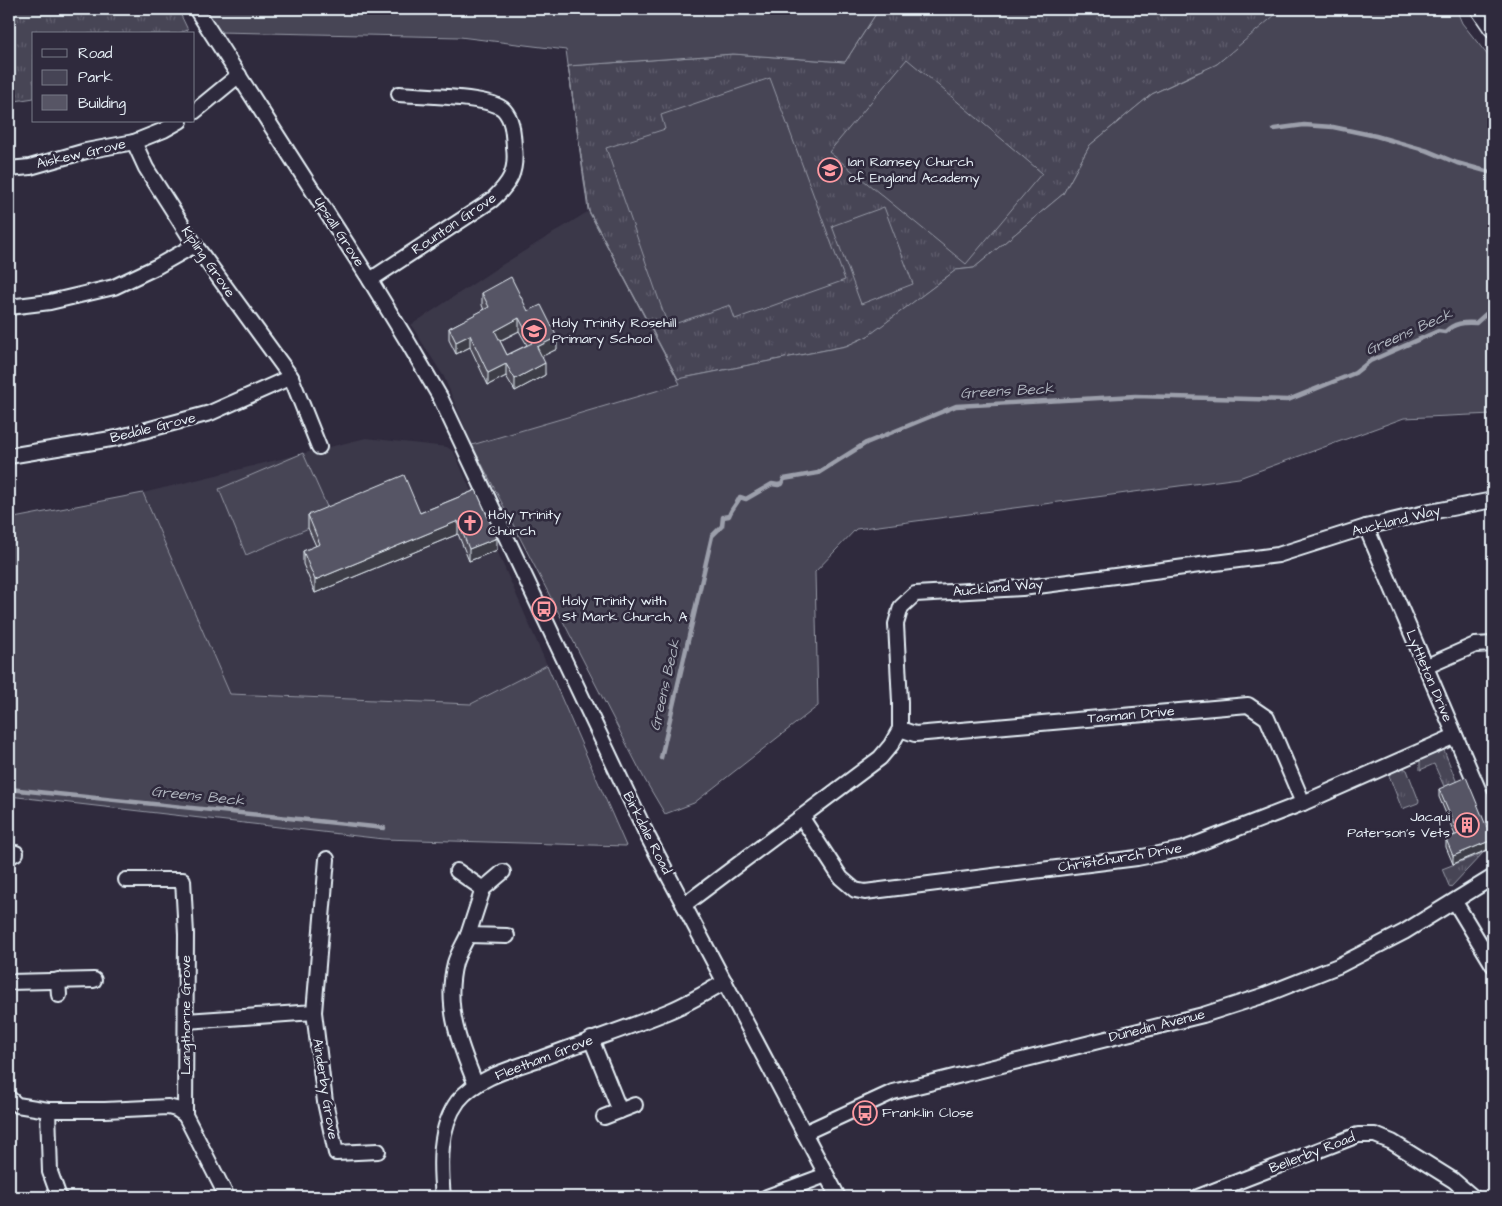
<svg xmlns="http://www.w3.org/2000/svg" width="1502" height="1206" viewBox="0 0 1502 1206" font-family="'Architects Daughter',sans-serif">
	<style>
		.built { fill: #3b3749 }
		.grass { fill: url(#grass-tufts); stroke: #979aa6 }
		.park { fill: #464455; stroke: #979aa6 }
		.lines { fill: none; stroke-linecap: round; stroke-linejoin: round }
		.stream { stroke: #9c9fab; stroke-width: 4.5 }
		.minor-casing { stroke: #e8f1f8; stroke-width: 18 }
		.tertiary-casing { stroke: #e8f1f8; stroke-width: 21 }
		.minor { stroke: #2f2a3d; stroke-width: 14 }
		.tertiary { stroke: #2f2a3d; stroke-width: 18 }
		.wall { fill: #4b4957; stroke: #e8f1f8; fill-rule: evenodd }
		.shaded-wall { fill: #3d3c47; stroke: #e8f1f8 }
		.building { fill: #575565; stroke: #e8f1f8; fill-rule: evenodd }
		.labels { text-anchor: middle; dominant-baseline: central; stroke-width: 5; stroke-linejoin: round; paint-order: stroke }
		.street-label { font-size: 14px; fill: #e8f1f8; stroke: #2f2a3d }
		.poi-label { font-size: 14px; fill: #e8f1f8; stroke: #2f2a3d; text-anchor: start }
		.water-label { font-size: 15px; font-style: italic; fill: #afb4be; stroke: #2f2a3d }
	</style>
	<defs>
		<pattern id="grass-tufts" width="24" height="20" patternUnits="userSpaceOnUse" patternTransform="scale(1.25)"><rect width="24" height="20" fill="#464455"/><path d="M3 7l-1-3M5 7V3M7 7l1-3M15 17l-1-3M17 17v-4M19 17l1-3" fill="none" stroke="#615f6e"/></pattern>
	</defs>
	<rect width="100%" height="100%" fill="#2f2a3d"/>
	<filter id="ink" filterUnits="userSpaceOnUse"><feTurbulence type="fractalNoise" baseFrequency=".02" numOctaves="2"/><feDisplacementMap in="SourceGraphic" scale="10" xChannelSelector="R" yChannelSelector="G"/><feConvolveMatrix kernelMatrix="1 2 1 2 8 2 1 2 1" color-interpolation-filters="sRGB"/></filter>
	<g filter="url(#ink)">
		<g class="built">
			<path d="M879 9H1282L1217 64 1090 145 1063 194 680 384 472 445 444 377 411 325 497 268 589 211 845 62Z"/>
			<path d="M366 438 447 447 454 452 547 665 471 704 230 694 143 493Z"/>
		</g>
		<g class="grass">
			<path d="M9 9H178L188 30 177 34H34V98L9 102Z"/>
			<path d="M879 9H1286L1213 67 1196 73 1152 94 1090 145 1063 194 974 268 956 270 870 335 846 346 678 379 589 211 568 66 733 54 845 62Z"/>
			<path d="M1444 750 1459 788 1447 793 1434 764 1420 770V760Z"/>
			<path d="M1402 767 1407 770 1419 801 1418 803 1402 809 1388 773Z"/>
			<path d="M1483 853 1450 888 1442 869Z"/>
		</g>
		<g class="park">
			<path d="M204 9H879L845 62 733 54 568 66 589 211 678 379 846 346 868 336 956 270 974 268 1063 194 1090 145 1152 94 1217 64 1282 9H1456L1462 23 1493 62V414L1404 418 1239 478 856 529 815 572 818 706 694 803 665 814 645 780 472 445 680 384 588 210 566 50 460 37 218 32Z"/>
			<path d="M907 59 1042 173 966 264 829 152Z"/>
			<path d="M770 78 845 280 735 319 730 305 668 326 606 148 665 129 661 115Z"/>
			<path d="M884 207 913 284 861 304 832 226Z"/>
			<path d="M303 453 332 518 246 555 219 489Z"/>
			<path d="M143 493 230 694 471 704 547 665 626 846 383 839 9 796V519Z"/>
		</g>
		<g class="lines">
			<g class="stream">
				<path d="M9 10 14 9"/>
				<path d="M1274 129 1304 125 1333 127 1376 136 1428 151 1457 163 1493 173"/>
				<path d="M661 758 712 536 722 526 723 517 729 516C731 509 737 504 740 497L746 499 772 484 778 485 782 484 784 479 818 473 866 443 956 406 1135 396 1288 400 1355 373 1370 361 1438 331 1445 332C1454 323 1464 322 1476 323L1486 314H1493"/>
				<path d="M9 789 384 828"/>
			</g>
			<g class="minor-casing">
				<g id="minor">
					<path d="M196 9 370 280 409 344 440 397 648 837 838 1197"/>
					<path d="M194 112 239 75"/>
					<path d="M134 142 146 168 195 245 291 377 319 447"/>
					<path d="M9 169 30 167 86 151 134 142 164 130 180 121"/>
					<path d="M370 280 492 200C510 183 517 172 514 147 513 134 513 120 504 110 491 96 421 96 399 94"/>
					<path d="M9 307 50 302 114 287 156 267 195 245"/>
					<path d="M9 456 117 438 210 413 291 377"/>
					<path d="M1366 527 1493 824"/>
					<path d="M1425 667 1475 645 1493 644"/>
					<path d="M900 729 915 734 1248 705 1267 718 1303 803"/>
					<path d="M802 818 841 878 855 890 865 892 1137 858 1184 849 1303 803 1455 736"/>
					<path d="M9 857 16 853"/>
					<path d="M457 871 483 889"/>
					<path d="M503 872 483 889 468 935 507 936"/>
					<path d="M126 880H183L186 934 185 1115 227 1197"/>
					<path d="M1455 902 1493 965"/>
					<path d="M684 905 880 758 891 745 900 729V702L896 624 901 607 915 594 1022 588 1278 555 1366 527 1425 513 1493 500"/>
					<path d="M468 935C464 944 458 953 455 963 444 1006 460 1046 476 1085"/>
					<path d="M58 980 59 995"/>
					<path d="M9 982 94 980"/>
					<path d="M314 1012 325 1102 336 1153 378 1151"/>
					<path d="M186 1021 314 1012 327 859"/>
					<path d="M591 1039 620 1111"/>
					<path d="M9 1098 17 1105 48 1110H105L168 1107 176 1109 185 1115"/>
					<path d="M48 1110 50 1172 59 1197"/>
					<path d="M604 1117 635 1105"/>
					<path d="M804 1133 893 1092 1203 1015 1262 996 1338 966 1404 932 1493 877"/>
					<path d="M443 1197C440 1166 438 1128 458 1101 477 1077 514 1068 542 1058 583 1042 626 1029 667 1012 687 1004 706 992 725 982"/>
					<path d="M767 1197 826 1175"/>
					<path d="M1198 1197 1358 1135H1375L1392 1142 1453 1180 1473 1197"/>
				</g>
			</g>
			<g class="tertiary-casing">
				<path id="tertiary" d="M1480 9 1493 28"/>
			</g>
			<use href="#minor" class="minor"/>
			<use href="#tertiary" class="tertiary"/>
		</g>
		<g class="wall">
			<path d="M482 293 528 311 557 349 542 356 545 375 515 391 506 376 488 385 470 347 456 354 449 340V328L484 310 482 305ZM519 331 527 345 507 355 500 341Z"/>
			<path d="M476 490 497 550 469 561 458 534 315 593 303 564V551L316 546 308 528V515L420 513Z"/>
			<path d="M1439 789 1492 848 1453 864 1446 847V839L1455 835 1439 797Z"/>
		</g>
		<g class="shaded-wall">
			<path d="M519 318V331L495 343V331Z"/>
			<path d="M470 335V347L456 354V342Z"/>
			<path d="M557 337V349L537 359V347Z"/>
			<path d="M545 363V375L515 391V379Z"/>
			<path d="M506 364V376L488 385V373Z"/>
			<path d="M458 521V534L315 593V580Z"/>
			<path d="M497 538V550L469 561V549Z"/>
			<path d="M1492 840V848L1453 864V856Z"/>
		</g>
		<g class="building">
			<path d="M511 277 528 311 541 305 557 337 537 347 545 363 515 379 506 364 488 373 470 335 456 342 449 328 489 307 482 293ZM519 318 532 343 507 355 495 331Z"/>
			<path d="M404 475 420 513 476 490 497 538 469 549 458 521 315 580 303 551 320 544 308 515Z"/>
			<path d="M1466 777 1492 840 1453 856 1446 839 1458 834 1439 789Z"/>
		</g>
	</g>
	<defs>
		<g id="school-ring" transform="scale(1.25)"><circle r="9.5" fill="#2f2a3d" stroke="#ff9aa2" stroke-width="1.5"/><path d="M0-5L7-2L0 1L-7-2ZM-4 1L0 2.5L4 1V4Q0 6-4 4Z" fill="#ff9aa2"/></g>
		<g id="church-ring" transform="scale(1.25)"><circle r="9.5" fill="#2f2a3d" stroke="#ff9aa2" stroke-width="1.5"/><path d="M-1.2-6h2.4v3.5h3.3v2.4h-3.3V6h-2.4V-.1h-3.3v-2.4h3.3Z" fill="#ff9aa2"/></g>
		<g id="bus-ring" transform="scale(1.25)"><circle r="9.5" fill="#2f2a3d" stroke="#ff9aa2" stroke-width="1.5"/><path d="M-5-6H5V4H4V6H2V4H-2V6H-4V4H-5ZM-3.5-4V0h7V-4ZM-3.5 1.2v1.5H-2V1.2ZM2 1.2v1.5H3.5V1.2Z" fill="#ff9aa2"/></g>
		<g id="building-ring" transform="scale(1.25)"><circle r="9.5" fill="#2f2a3d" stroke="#ff9aa2" stroke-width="1.5"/><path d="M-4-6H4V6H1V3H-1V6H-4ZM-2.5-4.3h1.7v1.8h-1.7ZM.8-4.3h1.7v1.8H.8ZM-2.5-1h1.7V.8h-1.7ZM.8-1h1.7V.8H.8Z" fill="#ff9aa2"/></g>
	</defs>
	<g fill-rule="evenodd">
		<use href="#school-ring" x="830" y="170"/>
		<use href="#school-ring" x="534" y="331"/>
		<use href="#church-ring" x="470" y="523"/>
		<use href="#bus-ring" x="544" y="609"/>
		<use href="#building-ring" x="1467" y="825"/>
		<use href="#bus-ring" x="865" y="1113"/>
	</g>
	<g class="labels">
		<g class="street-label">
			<text transform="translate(81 154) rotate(-13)">Aiskew Grove</text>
			<text transform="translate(454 224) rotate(-34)">Rounton Grove</text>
			<text transform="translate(339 232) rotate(57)">Upsall Grove</text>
			<text transform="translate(208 262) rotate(55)">Kipling Grove</text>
			<text transform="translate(153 428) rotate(-14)">Bedale Grove</text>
			<text transform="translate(1396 521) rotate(-14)">Auckland Way</text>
			<text transform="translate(998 588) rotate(-5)">Auckland Way</text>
			<text transform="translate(1429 676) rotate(67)">Lyttleton Drive</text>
			<text transform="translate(1131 715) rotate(-5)">Tasman Drive</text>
			<text transform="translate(647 833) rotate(63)">Birkdale Road</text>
			<text transform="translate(1120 858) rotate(-9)">Christchurch Drive</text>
			<text transform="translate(186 1015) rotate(-90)">Langthorne Grove</text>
			<text transform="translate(1157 1026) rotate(-14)">Dunedin Avenue</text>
			<text transform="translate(544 1058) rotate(-21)">Fleetham Grove</text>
			<text transform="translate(325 1089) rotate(81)">Ainderby Grove</text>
			<text transform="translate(1312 1153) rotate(-21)">Bellerby Road</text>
		</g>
		<g class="poi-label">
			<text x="848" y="162">Ian Ramsey Church<tspan x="848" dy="16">of England Academy</tspan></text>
			<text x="552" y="323">Holy Trinity Rosehill<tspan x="552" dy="16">Primary School</tspan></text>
			<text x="488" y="515">Holy Trinity<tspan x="488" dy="16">Church</tspan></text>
			<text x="562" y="601">Holy Trinity with<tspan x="562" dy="16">St Mark Church, A</tspan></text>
			<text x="1450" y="817" text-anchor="end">Jacqui<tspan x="1450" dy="16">Paterson’s Vets</tspan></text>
			<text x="882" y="1113">Franklin Close</text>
		</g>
		<g class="water-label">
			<text transform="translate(1409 332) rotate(-24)">Greens Beck</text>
			<text transform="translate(1007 391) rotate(-3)">Greens Beck</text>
			<text transform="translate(665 685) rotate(-77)">Greens Beck</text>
			<text transform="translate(198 796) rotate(6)">Greens Beck</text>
		</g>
	</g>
	<rect width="1502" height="1206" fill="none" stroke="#2f2a3d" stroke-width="30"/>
	<rect x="15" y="15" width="1472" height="1176" fill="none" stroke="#e8f1f8" stroke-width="2" filter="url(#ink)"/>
	<rect x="32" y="32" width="162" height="90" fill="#2f2a3d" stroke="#797a88"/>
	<rect x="42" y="49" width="25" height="8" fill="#2f2a3d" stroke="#797a88"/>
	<text x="78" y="58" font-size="15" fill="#e8f1f8">Road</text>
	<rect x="42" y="70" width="25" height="15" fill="#464455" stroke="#797a88"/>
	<text x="78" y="82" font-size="15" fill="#e8f1f8">Park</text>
	<rect x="42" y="95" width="25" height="15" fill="#575565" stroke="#797a88"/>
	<text x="78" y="108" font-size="15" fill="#e8f1f8">Building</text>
</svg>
